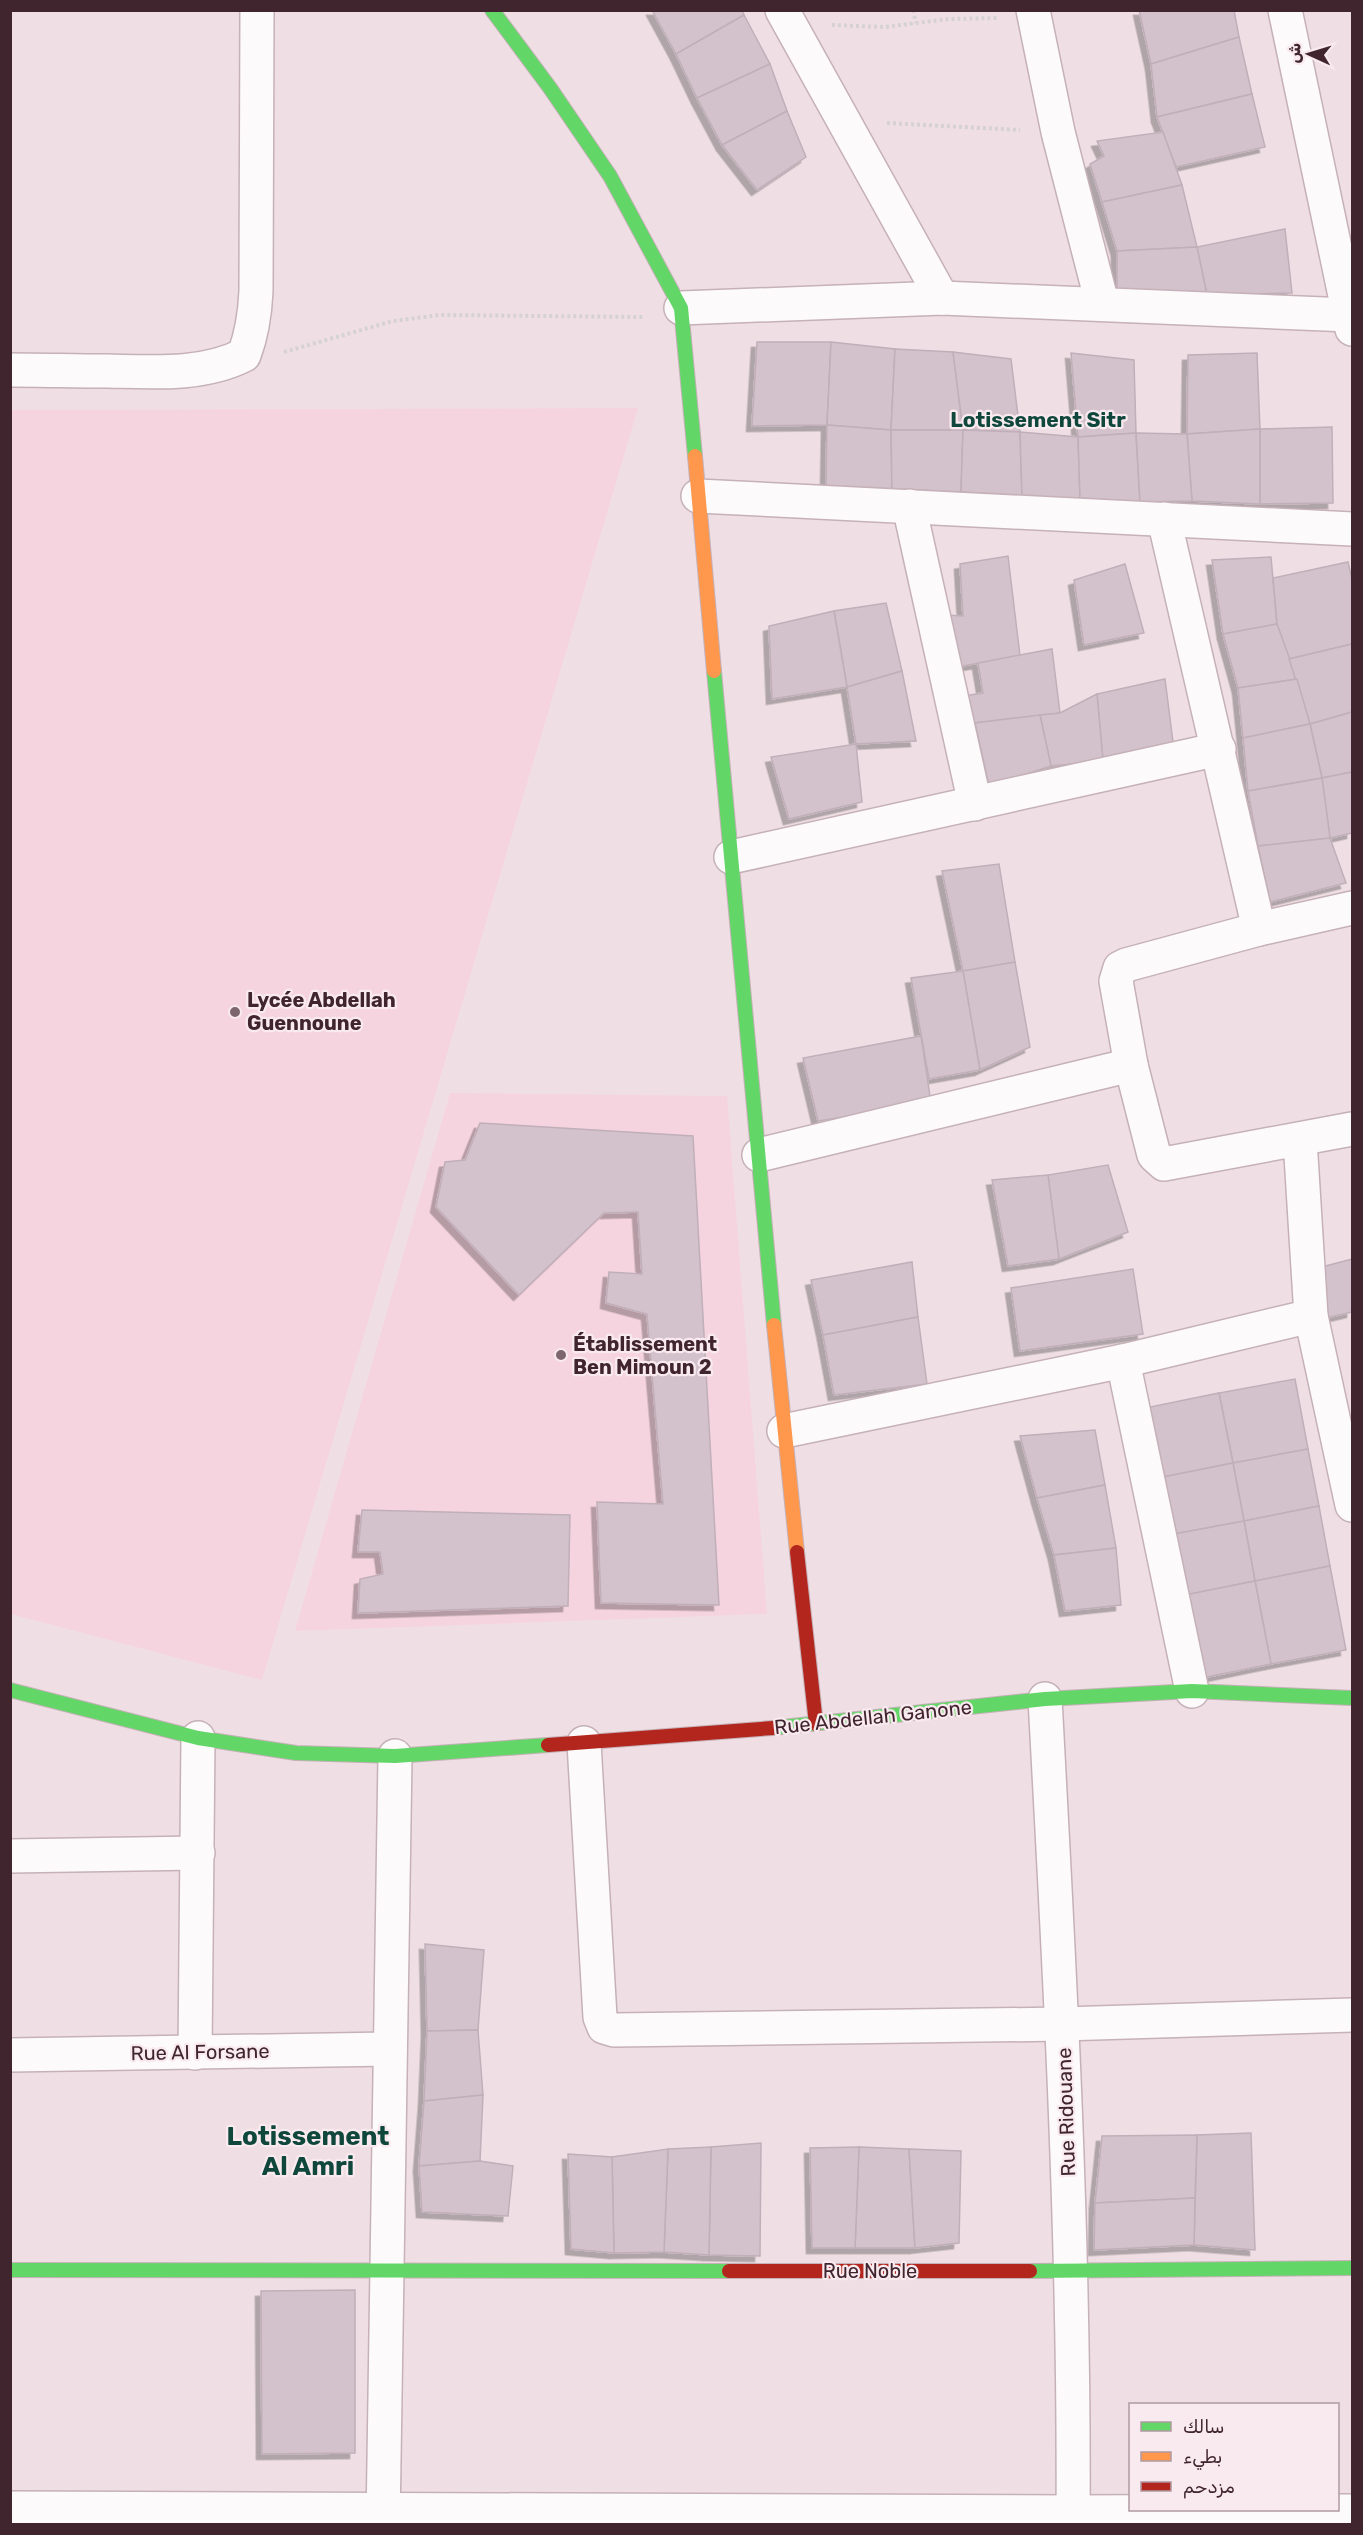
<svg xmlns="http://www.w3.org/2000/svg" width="1363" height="2535" viewBox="0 0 1363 2535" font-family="Rubik,Cairo,sans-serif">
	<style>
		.built { fill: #f6d4df }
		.building { fill: #d3c1cb; stroke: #c0afb9; stroke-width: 1.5; filter: url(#shadow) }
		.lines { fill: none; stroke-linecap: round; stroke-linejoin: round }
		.street-casing { stroke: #c5b1b7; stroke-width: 36 }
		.fast-casing { stroke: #c5b1b7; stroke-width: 16 }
		.slow-casing { stroke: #c5b1b7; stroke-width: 16 }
		.jam-casing { stroke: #c5b1b7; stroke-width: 16 }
		.path { stroke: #d6d1d2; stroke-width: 4; stroke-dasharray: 3 3; stroke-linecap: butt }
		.street { stroke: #fdfafb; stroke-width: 33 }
		.fast { stroke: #63d668; stroke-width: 14 }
		.slow { stroke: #ff974d; stroke-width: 14 }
		.jam { stroke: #b3261e; stroke-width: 14 }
		.poi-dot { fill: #7d666e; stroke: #f9eaef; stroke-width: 2 }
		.labels { text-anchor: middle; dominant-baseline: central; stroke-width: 4.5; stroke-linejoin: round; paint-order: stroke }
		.poi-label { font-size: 20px; font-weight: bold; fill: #40252f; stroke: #f9eaef; text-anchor: start }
		.street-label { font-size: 20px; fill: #40252f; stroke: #f9eaef }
		.neighbourhood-label { font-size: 21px; font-weight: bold; fill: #0f473c; stroke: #f9eaef }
		.district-label { font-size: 26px; font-weight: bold; fill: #0f473c; stroke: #f9eaef }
	</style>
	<defs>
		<filter id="shadow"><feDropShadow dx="-5.5" dy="5.5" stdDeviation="0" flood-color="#0004"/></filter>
	</defs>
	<rect width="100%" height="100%" fill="#efdfe4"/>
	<g class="built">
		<path d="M638 408 262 1680 11 1614V410Z"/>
		<path d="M450 1093 727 1096 767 1614 295 1631Z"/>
	</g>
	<g class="building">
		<path d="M652 10H742L744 15 676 54Z"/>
		<path d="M1139 10H1234L1239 37 1151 64Z"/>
		<path d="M744 15 770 64 697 98 676 54Z"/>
		<path d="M1239 37 1252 94 1157 117 1151 64Z"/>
		<path d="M770 64 787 111 722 145 697 98Z"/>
		<path d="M1252 94 1265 147 1176 167 1157 117Z"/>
		<path d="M787 111 806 157 757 190 722 145Z"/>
		<path d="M1163 132 1182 185 1102 202 1090 164 1104 156 1097 141Z"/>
		<path d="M1182 185 1197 247 1117 251 1102 202Z"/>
		<path d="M1285 229 1292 293 1207 295 1197 247Z"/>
		<path d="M1197 247 1207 295 1117 297V251Z"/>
		<path d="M757 342H831L827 425 752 426Z"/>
		<path d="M831 342 895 349 891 430 827 425Z"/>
		<path d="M895 349 953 352 963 430H891Z"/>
		<path d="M953 352 1011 359 1020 432 963 430Z"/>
		<path d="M1071 353 1134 360 1136 433 1078 437Z"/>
		<path d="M1257 353 1260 429 1187 434 1188 355Z"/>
		<path d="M827 425 891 430 892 492 826 486Z"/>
		<path d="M1332 427 1333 503 1260 504V429Z"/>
		<path d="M1260 429V504L1192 501 1187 434Z"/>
		<path d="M891 430H963L961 492H892Z"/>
		<path d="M963 430 1020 432 1022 497 961 492Z"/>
		<path d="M1020 432 1078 437 1080 498 1022 497Z"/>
		<path d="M1136 433 1140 502 1080 498 1078 437Z"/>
		<path d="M1136 433 1187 434 1192 501 1140 502Z"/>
		<path d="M1008 556 1020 656 957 667 947 615 963 616 960 564Z"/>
		<path d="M1271 557 1277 624 1223 634 1212 560Z"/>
		<path d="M1348 562 1352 579V644L1289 659 1277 624 1273 578Z"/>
		<path d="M1125 564 1144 633 1084 645 1074 580Z"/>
		<path d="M886 603 902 671 847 687 834 611Z"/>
		<path d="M834 611 847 687 772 699 769 626Z"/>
		<path d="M1277 624 1297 679 1238 688 1223 634Z"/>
		<path d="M1352 644V712L1310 724 1289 659Z"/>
		<path d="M1052 649 1060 713 975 723 963 696 983 693 978 663Z"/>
		<path d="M902 671 916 741 856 744 847 687Z"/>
		<path d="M1165 679 1173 742 1103 761 1097 694Z"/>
		<path d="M1297 679 1310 724 1243 738 1238 688Z"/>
		<path d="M1097 694 1103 761 1051 766 1040 715 1060 713Z"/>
		<path d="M1352 712V772L1322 778 1310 724Z"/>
		<path d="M1040 715 1051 766 989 786 975 723Z"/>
		<path d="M1310 724 1322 778 1248 791 1243 738Z"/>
		<path d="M856 744 862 802 789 819 771 757Z"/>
		<path d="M1352 772V833L1330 838 1322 778Z"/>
		<path d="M1322 778 1330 838 1258 846 1248 791Z"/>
		<path d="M1330 838 1346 883 1270 902 1258 846Z"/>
		<path d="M999 864 1015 962 963 971 942 871Z"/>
		<path d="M1015 962 1030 1047 980 1070 963 971Z"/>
		<path d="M963 971 980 1070 929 1079 911 978Z"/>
		<path d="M921 1036 931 1103 818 1121 803 1058Z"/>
		<path d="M480 1123 693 1136 719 1605 601 1603 597 1502 663 1504 647 1314 606 1303 609 1272 642 1274 638 1212 604 1213 519 1295 436 1207 445 1162 465 1160Z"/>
		<path d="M1108 1165 1128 1232 1059 1259 1048 1175Z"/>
		<path d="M1048 1175 1059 1259 1008 1266 992 1180Z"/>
		<path d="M1352 1259V1312L1326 1318 1314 1269Z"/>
		<path d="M912 1262 918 1317 823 1335 811 1280Z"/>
		<path d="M1133 1269 1143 1334 1020 1351 1011 1288Z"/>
		<path d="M918 1317 927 1384 834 1395 823 1335Z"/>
		<path d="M1295 1379 1308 1449 1233 1463 1219 1393Z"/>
		<path d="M1219 1393 1233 1463 1163 1477 1150 1407Z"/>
		<path d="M1095 1430 1105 1485 1037 1498 1020 1436Z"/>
		<path d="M1308 1449 1319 1506 1244 1521 1233 1463Z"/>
		<path d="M1233 1463 1244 1521 1174 1534 1163 1477Z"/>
		<path d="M1105 1485 1116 1548 1054 1555 1037 1498Z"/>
		<path d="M1319 1506 1330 1566 1255 1581 1244 1521Z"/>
		<path d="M362 1510 570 1515 568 1606 358 1613 360 1579 383 1574 380 1552H358Z"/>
		<path d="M1244 1521 1255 1581 1185 1595 1174 1534Z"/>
		<path d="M1116 1548 1121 1605 1065 1611 1054 1555Z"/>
		<path d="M1330 1566 1346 1650 1271 1664 1255 1581Z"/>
		<path d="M1255 1581 1271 1664 1202 1678 1185 1595Z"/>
		<path d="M425 1944 484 1950 478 2030 427 2031Z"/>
		<path d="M478 2030 483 2095 424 2101 427 2031Z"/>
		<path d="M483 2095 480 2161 419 2166 424 2101Z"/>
		<path d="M1251 2133 1255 2250 1194 2245 1197 2135Z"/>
		<path d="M1197 2135 1195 2198 1095 2203 1102 2136Z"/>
		<path d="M761 2143 760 2256 709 2255 711 2147Z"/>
		<path d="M711 2147 709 2255 664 2252 668 2149Z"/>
		<path d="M859 2147 909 2149 915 2248H855Z"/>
		<path d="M859 2147 855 2248H812L810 2148Z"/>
		<path d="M668 2149 664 2252 614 2253 612 2157Z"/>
		<path d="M909 2149 961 2151 959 2243 915 2248Z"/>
		<path d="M568 2154 612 2157 614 2253 571 2249Z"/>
		<path d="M480 2161 513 2166 508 2216 422 2212 419 2166Z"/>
		<path d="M1195 2198 1194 2245 1094 2250 1095 2203Z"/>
		<path d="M355 2290V2453L262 2454 261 2291Z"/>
	</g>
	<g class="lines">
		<g class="street-casing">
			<g id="street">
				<path d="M782 10 942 298"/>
				<path d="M1033 10 1058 132 1102 303"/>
				<path d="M1285 10 1352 329"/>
				<path d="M681 308 942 298 1349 315"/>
				<path d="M10 370C43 370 75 371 108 371 152 372 203 376 244 355 252 334 255 313 256 291L257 10"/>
				<path d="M698 496 1352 529"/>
				<path d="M909 506 975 804"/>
				<path d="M1164 519 1259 929"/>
				<path d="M731 857 1219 749"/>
				<path d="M1352 908 1259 929 1126 965 1120 968 1116 981 1131 1065 1154 1155 1164 1164 1352 1129"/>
				<path d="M1300 1140 1311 1316 1352 1505"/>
				<path d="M759 1155 1131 1065"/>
				<path d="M1123 1361 1192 1691"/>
				<path d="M784 1431 1123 1361 1311 1316"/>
				<path d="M1045 1699C1060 1974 1075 2249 1073 2524"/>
				<path d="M584 1743 600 2017 604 2027 614 2030 1063 2024 1352 2015"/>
				<path d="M10 1856 198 1853"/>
				<path d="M195 2053 198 1738"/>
				<path d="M10 2055 389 2049"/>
				<path d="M10 2508 1073 2512 1352 2511"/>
				<path d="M383 2524 395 1756"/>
			</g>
		</g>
		<g class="fast-casing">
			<g id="fast">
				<path d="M492 10 550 88 610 176 681 308 695 456"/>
				<path d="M714 671 774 1325"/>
				<path d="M10 1690 198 1738 296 1753 395 1756 548 1745"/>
				<path d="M773 1728 1045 1699 1192 1691 1352 1698"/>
				<path d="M10 2270 729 2271"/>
				<path d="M1030 2271 1352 2268"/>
			</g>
		</g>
		<g class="slow-casing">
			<g id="slow">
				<path d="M695 456 714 671"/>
				<path d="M774 1325 797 1552"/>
			</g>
		</g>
		<g class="jam-casing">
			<g id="jam">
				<path d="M797 1552 816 1724"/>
				<path d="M548 1745 773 1728"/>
				<path d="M729 2271H1030"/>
			</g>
		</g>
		<g class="path">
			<path d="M913 10 916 23"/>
			<path d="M832 25 884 27 949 19 998 18"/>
			<path d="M887 123 1020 130"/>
			<path d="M284 352 393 321 440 315 643 317"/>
		</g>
		<use href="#street" class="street"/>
		<use href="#fast" class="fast"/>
		<use href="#slow" class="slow"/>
		<use href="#jam" class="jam"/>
	</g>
	<g class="poi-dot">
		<circle cx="235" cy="1012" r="6"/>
		<circle cx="561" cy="1355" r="6"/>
	</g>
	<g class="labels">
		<g class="poi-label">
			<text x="247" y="1000">Lycée Abdellah<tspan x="247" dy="23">Guennoune</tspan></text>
			<text x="573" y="1344">Établissement<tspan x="573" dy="23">Ben Mimoun 2</tspan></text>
		</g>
		<g class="street-label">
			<text transform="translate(873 1717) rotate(-6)">Rue Abdellah Ganone</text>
			<text transform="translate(200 2052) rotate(-1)">Rue Al Forsane</text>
			<text transform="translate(1066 2112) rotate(-92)">Rue Ridouane</text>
			<text x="870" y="2271">Rue Noble</text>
		</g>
		<g class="neighbourhood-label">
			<text x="1038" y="419">Lotissement Sitr</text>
		</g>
		<g class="district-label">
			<text x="308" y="2136">Lotissement<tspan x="308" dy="30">Al Amri</tspan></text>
		</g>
	</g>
	<rect width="1363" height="2535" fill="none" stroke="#40252f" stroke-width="24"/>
	<rect x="1129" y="2403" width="210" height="108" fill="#f9eaef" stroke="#af9ba2" stroke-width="1.5"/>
	<rect x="1141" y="2422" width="30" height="9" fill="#63d668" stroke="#af9ba2" stroke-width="1.5"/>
	<text x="1183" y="2433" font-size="18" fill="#40252f">سالك</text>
	<rect x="1141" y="2452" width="30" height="9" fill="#ff974d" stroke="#af9ba2" stroke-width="1.5"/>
	<text x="1183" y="2463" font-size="18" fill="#40252f">بطيء</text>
	<rect x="1141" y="2482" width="30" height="9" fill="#b3261e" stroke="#af9ba2" stroke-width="1.5"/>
	<text x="1183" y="2493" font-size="18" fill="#40252f">مزدحم</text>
	<g transform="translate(1309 54) rotate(274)" stroke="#f9eaef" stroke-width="4.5" paint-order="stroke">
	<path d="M0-4.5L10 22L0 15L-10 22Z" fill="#40252f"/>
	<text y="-9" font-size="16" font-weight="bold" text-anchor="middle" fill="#40252f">ش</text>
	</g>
</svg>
